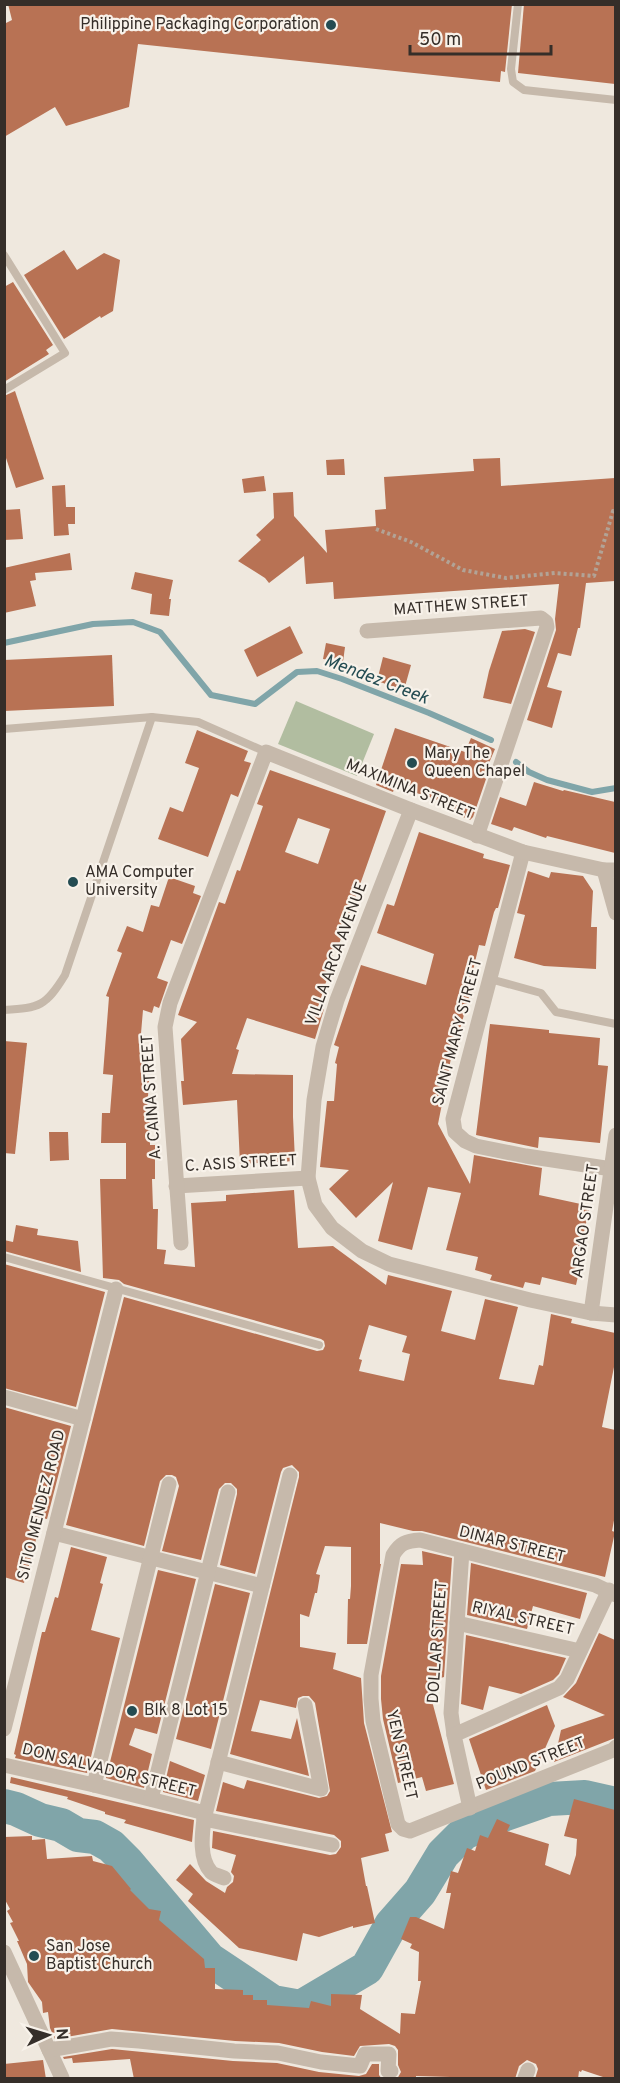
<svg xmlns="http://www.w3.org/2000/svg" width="620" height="2083" viewBox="0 0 620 2083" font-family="Overpass,sans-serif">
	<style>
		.green { fill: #b1bda0 }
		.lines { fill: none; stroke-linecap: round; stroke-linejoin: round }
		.stream { stroke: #80a5a9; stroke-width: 6 }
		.river { stroke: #80a5a9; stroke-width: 34 }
		.building { fill: #b87254; fill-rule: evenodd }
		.path { stroke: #b2a396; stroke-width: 4; stroke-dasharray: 3 3; stroke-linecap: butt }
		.lane { stroke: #c6b9ab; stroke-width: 8 }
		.street { stroke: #c6b9ab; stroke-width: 15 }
		.poi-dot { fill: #244c52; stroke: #f8f2ea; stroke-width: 2 }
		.labels { text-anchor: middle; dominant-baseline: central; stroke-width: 4.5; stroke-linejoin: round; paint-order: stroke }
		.poi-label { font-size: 16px; fill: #352e29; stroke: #f8f2ea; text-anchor: start }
		.street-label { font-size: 16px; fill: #352e29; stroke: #f8f2ea }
		.water-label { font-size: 18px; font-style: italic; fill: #244c52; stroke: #f8f2ea }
	</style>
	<rect width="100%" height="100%" fill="#efe8de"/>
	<path class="green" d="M296 701 374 734 357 776 278 744Z"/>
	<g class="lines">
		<g class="stream">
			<path d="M4 643 93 624 133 622 160 632 211 695 255 704 297 672 317 671 342 679 429 713 491 740"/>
			<path d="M516 762 529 772 547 780 592 792 616 788"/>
		</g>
		<path class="river" d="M4 1806 16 1809 40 1820 61 1825 78 1835 95 1837 111 1846 127 1862 209 1959 273 2002 301 2007 367 1968 391 1925 420 1892 443 1854 464 1833 503 1815 549 1799 585 1797 616 1804"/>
	</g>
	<g class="building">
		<path d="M8 4H512L505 72 501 71 500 82 138 44 129 107 66 126 55 107 4 137V24L12 20Z"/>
		<path d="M524 4H615V84L518 73Z"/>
		<path d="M64 250 77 270 104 253 120 260 113 311 101 318 100 316 64 339 24 275Z"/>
		<path d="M13 282 53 345 46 350 49 354 4 382V287Z"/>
		<path d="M15 391 44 479 16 488 4 452V396Z"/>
		<path d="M500 458 501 486 615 478V581L586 583 580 628H578L571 656 558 653 547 687 562 691 552 728 527 720 556 630 555 619 559 584 334 599 333 582 306 584 304 556 269 583 265 578 238 561 261 540 256 535 274 518 273 493 293 492 294 516 327 553 325 530 376 526 375 510 386 509 384 477 474 471 473 459Z"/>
		<path d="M344 459 345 475H327L326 460Z"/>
		<path d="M264 476 266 491 244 493 242 479Z"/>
		<path d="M65 485 66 507H75V524H68L69 535 54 536 52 486Z"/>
		<path d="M20 509 23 539 4 540V510Z"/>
		<path d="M70 553 72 570 35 573 36 580 30 581 36 606 4 613V568Z"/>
		<path d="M135 572 173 580 169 599H171L169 616 150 614 152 594 131 589Z"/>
		<path d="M290 626 303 653 257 677 244 650Z"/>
		<path d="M525 629 535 632 511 704 483 698 489 671 502 631Z"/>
		<path d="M326 643 345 647 343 662 323 659Z"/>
		<path d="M112 655 114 706 4 711V660Z"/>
		<path d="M383 657 411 665 404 690 377 681Z"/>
		<path d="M395 728 465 752 471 738 495 749 483 777 486 779 473 817 470 820 442 808 444 802 395 786 393 792 376 785Z"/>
		<path d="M197 730 248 751 244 761 251 763 238 797 231 794 208 857 158 839 170 807 183 812 199 768 185 763Z"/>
		<path d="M270 770 386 811 339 944 337 943 324 978 327 979 318 1007 324 1009 315 1039 247 1018 236 1049 239 1050 232 1074 293 1075V1117L295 1161 240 1164 237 1100 183 1105 181 1081H184L181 1039 197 1022 178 1015 219 902 225 904 237 870 240 871 263 806 257 804ZM298 818 330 829 318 864 285 852Z"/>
		<path d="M534 782 563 791 564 790 615 802V853L547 836 546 838 514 827 512 831 491 824 500 797 526 806Z"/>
		<path d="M419 832 484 854 483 858 510 865 498 908H496L494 912 485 946 479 945 471 979 474 980 457 1039 455 1038 438 1124 470 1184 474 1155 542 1168 539 1195 590 1206 583 1236 587 1237 576 1285 542 1277 540 1285 525 1282 523 1288 490 1280 492 1275 475 1270 478 1257 446 1250 461 1193 428 1187 412 1250 378 1241 393 1182 356 1218 329 1189 349 1170 320 1167 327 1101H334L337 1064 335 1063 339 1047 334 1045 361 965 426 985 434 954 377 933 387 904 394 906Z"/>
		<path d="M528 871 549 878 551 872 583 876 593 891 591 927H597L596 969 544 966 514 958 525 915 517 913Z"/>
		<path d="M169 877 195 886 193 893 201 896 182 944 171 940 157 978 168 982 159 1008 154 1006 152 1013 143 1010 140 1045H145L142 1079 149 1080 147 1113H150V1145H155V1179H152L153 1209H158L157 1249 166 1250 164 1264 195 1267 191 1203 226 1201V1195L294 1190 298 1248 333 1246 386 1285 388 1275 452 1291 441 1331 475 1340 485 1299 518 1307 499 1379 534 1385 539 1365 543 1366 551 1314 572 1319 571 1323 615 1333V1362L602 1427 615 1430V1515L612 1531 615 1532 605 1577 422 1531H413L380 1523V1564H381L367 1644H347L348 1599H350L351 1586V1547L325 1546 316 1574 320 1575 317 1593H315L309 1617 300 1614V1647L336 1653 333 1669 361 1678 364 1723 392 1832 385 1834 389 1851 361 1858 366 1886H367L375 1923 353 1928V1926L319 1937 303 1933 297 1961 239 1948 188 1901 193 1894 176 1880 190 1864 206 1881 225 1893 227 1887 233 1882 234 1876 231 1872 236 1855 212 1848 213 1831 330 1855 336 1854 341 1847V1841L334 1835 216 1811 223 1782 244 1789 247 1780 319 1798 327 1796 330 1791 315 1703 309 1696H303L298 1698 296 1708 260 1700 251 1731 291 1739 297 1718 309 1776 230 1754 299 1477V1472L292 1465 283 1468 281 1472 255 1574 220 1565 237 1494V1489L231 1483H225L219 1489 201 1560 162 1551 179 1486 176 1477 172 1475H166L160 1481 144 1546 66 1525 124 1297 317 1351 323 1350 325 1346 324 1341 321 1339 124 1284 119 1280 103 1278 100 1179H126V1143H101L102 1113H110L113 1075 103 1074 109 997 106 996 122 953 117 951 127 926 143 932 151 905 159 907ZM369 1325 407 1336 402 1352 410 1354 404 1381 359 1371 362 1360 359 1359Z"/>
		<path d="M490 1024 549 1030V1033L600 1038 598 1065 608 1066 600 1143 539 1137 538 1148 476 1135Z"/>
		<path d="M4 1041 27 1043 15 1154 4 1153Z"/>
		<path d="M49 1132H68L69 1160 50 1161Z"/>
		<path d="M16 1225 38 1229 37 1235 78 1241 81 1272 4 1251V1240L13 1242Z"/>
		<path d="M4 1264 105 1292 76 1407 4 1388Z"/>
		<path d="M4 1407 71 1426 47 1519 42 1518 24 1583 4 1577Z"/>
		<path d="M71 1547 107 1557 100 1583 103 1584 91 1630 120 1638 87 1773 15 1758 16 1755 14 1754 42 1632H45L55 1597 58 1598Z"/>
		<path d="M422 1551 452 1558 444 1677 427 1682 454 1784 426 1791 422 1777 398 1783 383 1719 381 1699V1676L401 1564 423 1565Z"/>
		<path d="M471 1563 587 1593 580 1619 533 1606 527 1629 467 1615Z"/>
		<path d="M158 1570 196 1579 157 1734 135 1728 129 1745 152 1754 144 1788 106 1778Z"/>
		<path d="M215 1584 250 1593 211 1749 176 1739Z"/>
		<path d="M599 1633 615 1640V1738L554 1762 561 1730 605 1715 563 1697 576 1683Z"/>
		<path d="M466 1635 566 1658 559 1674 553 1680 521 1694 489 1686 483 1710 461 1704Z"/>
		<path d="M547 1705 555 1726 535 1771 486 1790 469 1739Z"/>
		<path d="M170 1761 205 1775 198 1801 163 1792Z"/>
		<path d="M11 1777 194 1820 192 1842 124 1823 126 1820 105 1814V1812L67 1799 68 1797 10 1783Z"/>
		<path d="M574 1799 615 1810V2079H609L582 2070 581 2072 579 2071 578 2079H535L538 2069 536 2064 527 2060 519 2066 515 2079 416 2076V2079H397L401 2072 398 2065V2050L395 2046 389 2044 360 2046 354 2056 322 2052 279 2043 235 2041 112 2029 55 2039 50 2028 48 2012 43 2013 42 2002 28 1982 27 1964 17 1941H19L10 1923 13 1922 7 1911 10 1909 4 1898V1837L32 1836V1840L45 1839 47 1859 92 1856 93 1861 112 1866 131 1889 130 1890 149 1909 161 1911 159 1920 204 1959 205 1968H215V1989L243 1990V1995H253V2000H267V2005L309 2008 311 2001 331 2006V1994L362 1995 360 2009 400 2034 401 2013 415 2014 421 1981H418L419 1952 410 1948 412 1944 401 1939 410 1917H416L444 1929 451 1893H446L451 1871 458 1873 467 1848 475 1851 480 1835 488 1838 497 1819 510 1825 507 1831 549 1844 545 1865 570 1875 576 1855 577 1839 564 1836Z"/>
		<path d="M112 2049 233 2061 277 2063 319 2072 359 2076 366 2074 372 2064H379V2075L382 2079 285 2077V2079H134L130 2059 73 2063 72 2058 64 2059 63 2057Z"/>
		<path d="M43 2060 46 2079H4V2064Z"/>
	</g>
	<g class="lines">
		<path class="path" d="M376 529 411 542 463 570 506 578 555 573 594 576 613 511H616"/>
		<g class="lane">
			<path d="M518 4 511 69 513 82 524 90 616 100"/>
			<path d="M4 255 65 353 4 390"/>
			<path d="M4 729 152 717 198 722 266 752"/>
			<path d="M490 979 541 993 556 1012 616 1024"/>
			<path d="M4 1010C40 1008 46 1006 65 975L152 717"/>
			<path d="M4 1257 319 1345"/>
		</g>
		<g class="street">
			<path d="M367 631 541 618 546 622 547 627 477 836"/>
			<path d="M411 810 337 1000 323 1047 314 1100 308 1178 315 1205 332 1228 362 1251 389 1264 530 1300 591 1313 616 1315"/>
			<path d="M523 852 453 1119 455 1132 465 1141 476 1146 526 1156 612 1169"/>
			<path d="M604 870 616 913"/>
			<path d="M176 1186 308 1178"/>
			<path d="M181 1243 165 1027 170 1003 266 752 411 810 523 852 604 870H616"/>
			<path d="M591 1313 616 1135"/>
			<path d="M4 1397 83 1419"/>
			<path d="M54 1533 262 1586"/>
			<path d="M616 1595 595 1585 420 1540C406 1541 400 1543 393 1555L371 1675V1699L373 1721 398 1824 403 1829 410 1831 613 1750 616 1747"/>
			<path d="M457 1623 580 1651"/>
			<path d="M4 1729 116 1289"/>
			<path d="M454 1735 451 1713 462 1551"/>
			<path d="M218 1762 321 1789 305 1705"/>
			<path d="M4 1765 94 1785 205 1813"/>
			<path d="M94 1785 169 1484"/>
			<path d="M151 1799 228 1492"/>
			<path d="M470 1808 454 1735 559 1688 567 1679 609 1590"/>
			<path d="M204 1819 332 1845"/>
			<path d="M224 1878C220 1876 214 1875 211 1872 199 1859 202 1835 204 1819L290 1475"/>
			<path d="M4 1952 62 2078"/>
			<path d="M49 2050 111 2039 139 2041 234 2051 278 2053 321 2062 360 2066 365 2054H389L388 2071H391"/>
			<path d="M525 2078 528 2070"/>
		</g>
	</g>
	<g class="poi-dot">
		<circle cx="331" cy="25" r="6"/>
		<circle cx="412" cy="763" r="6"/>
		<circle cx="73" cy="882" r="6"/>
		<circle cx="132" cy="1711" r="6"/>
		<circle cx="34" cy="1956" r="6"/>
	</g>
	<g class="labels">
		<g class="poi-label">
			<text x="319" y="25" text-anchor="end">Philippine Packaging Corporation</text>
			<text x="424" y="754">Mary The<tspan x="424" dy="18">Queen Chapel</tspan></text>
			<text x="85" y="873">AMA Computer<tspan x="85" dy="18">University</tspan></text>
			<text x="144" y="1711">Blk 8 Lot 15</text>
			<text x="46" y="1947">San Jose<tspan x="46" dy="18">Baptist Church</tspan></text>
		</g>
		<g class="street-label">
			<text transform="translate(461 606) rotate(-4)">MATTHEW STREET</text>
			<text transform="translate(410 790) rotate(22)">MAXIMINA STREET</text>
			<text transform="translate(337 954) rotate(-70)">VILLA ARCA AVENUE</text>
			<text transform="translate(458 1032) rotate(-75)">SAINT MARY STREET</text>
			<text transform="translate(152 1097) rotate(-94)">A. CAINA STREET</text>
			<text transform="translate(241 1164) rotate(-3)">C. ASIS STREET</text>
			<text transform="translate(586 1221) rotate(-82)">ARGAO STREET</text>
			<text transform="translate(42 1505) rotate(-76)">SITIO MENDEZ ROAD</text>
			<text transform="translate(512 1545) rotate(14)">DINAR STREET</text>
			<text transform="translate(523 1619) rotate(13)">RIYAL STREET</text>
			<text transform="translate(438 1642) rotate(-86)">DOLLAR STREET</text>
			<text transform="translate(401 1755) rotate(77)">YEN STREET</text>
			<text transform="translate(531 1764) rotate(-22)">POUND STREET</text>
			<text transform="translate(109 1771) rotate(14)">DON SALVADOR STREET</text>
		</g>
		<g class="water-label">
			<text transform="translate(376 680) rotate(21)">Mendez Creek</text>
		</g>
	</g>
	<rect width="620" height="2083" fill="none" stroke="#352e29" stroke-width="12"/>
	<g transform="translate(48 2035) rotate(86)" stroke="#f8f2ea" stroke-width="4.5" paint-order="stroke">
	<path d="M0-4.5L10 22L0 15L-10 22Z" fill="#352e29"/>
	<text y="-9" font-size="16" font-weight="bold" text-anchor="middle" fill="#352e29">N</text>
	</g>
	<path d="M410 45v9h141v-9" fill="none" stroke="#352e29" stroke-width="3"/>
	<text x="419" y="45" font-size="18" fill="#352e29" stroke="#f8f2ea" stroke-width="4.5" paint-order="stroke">50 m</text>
</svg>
